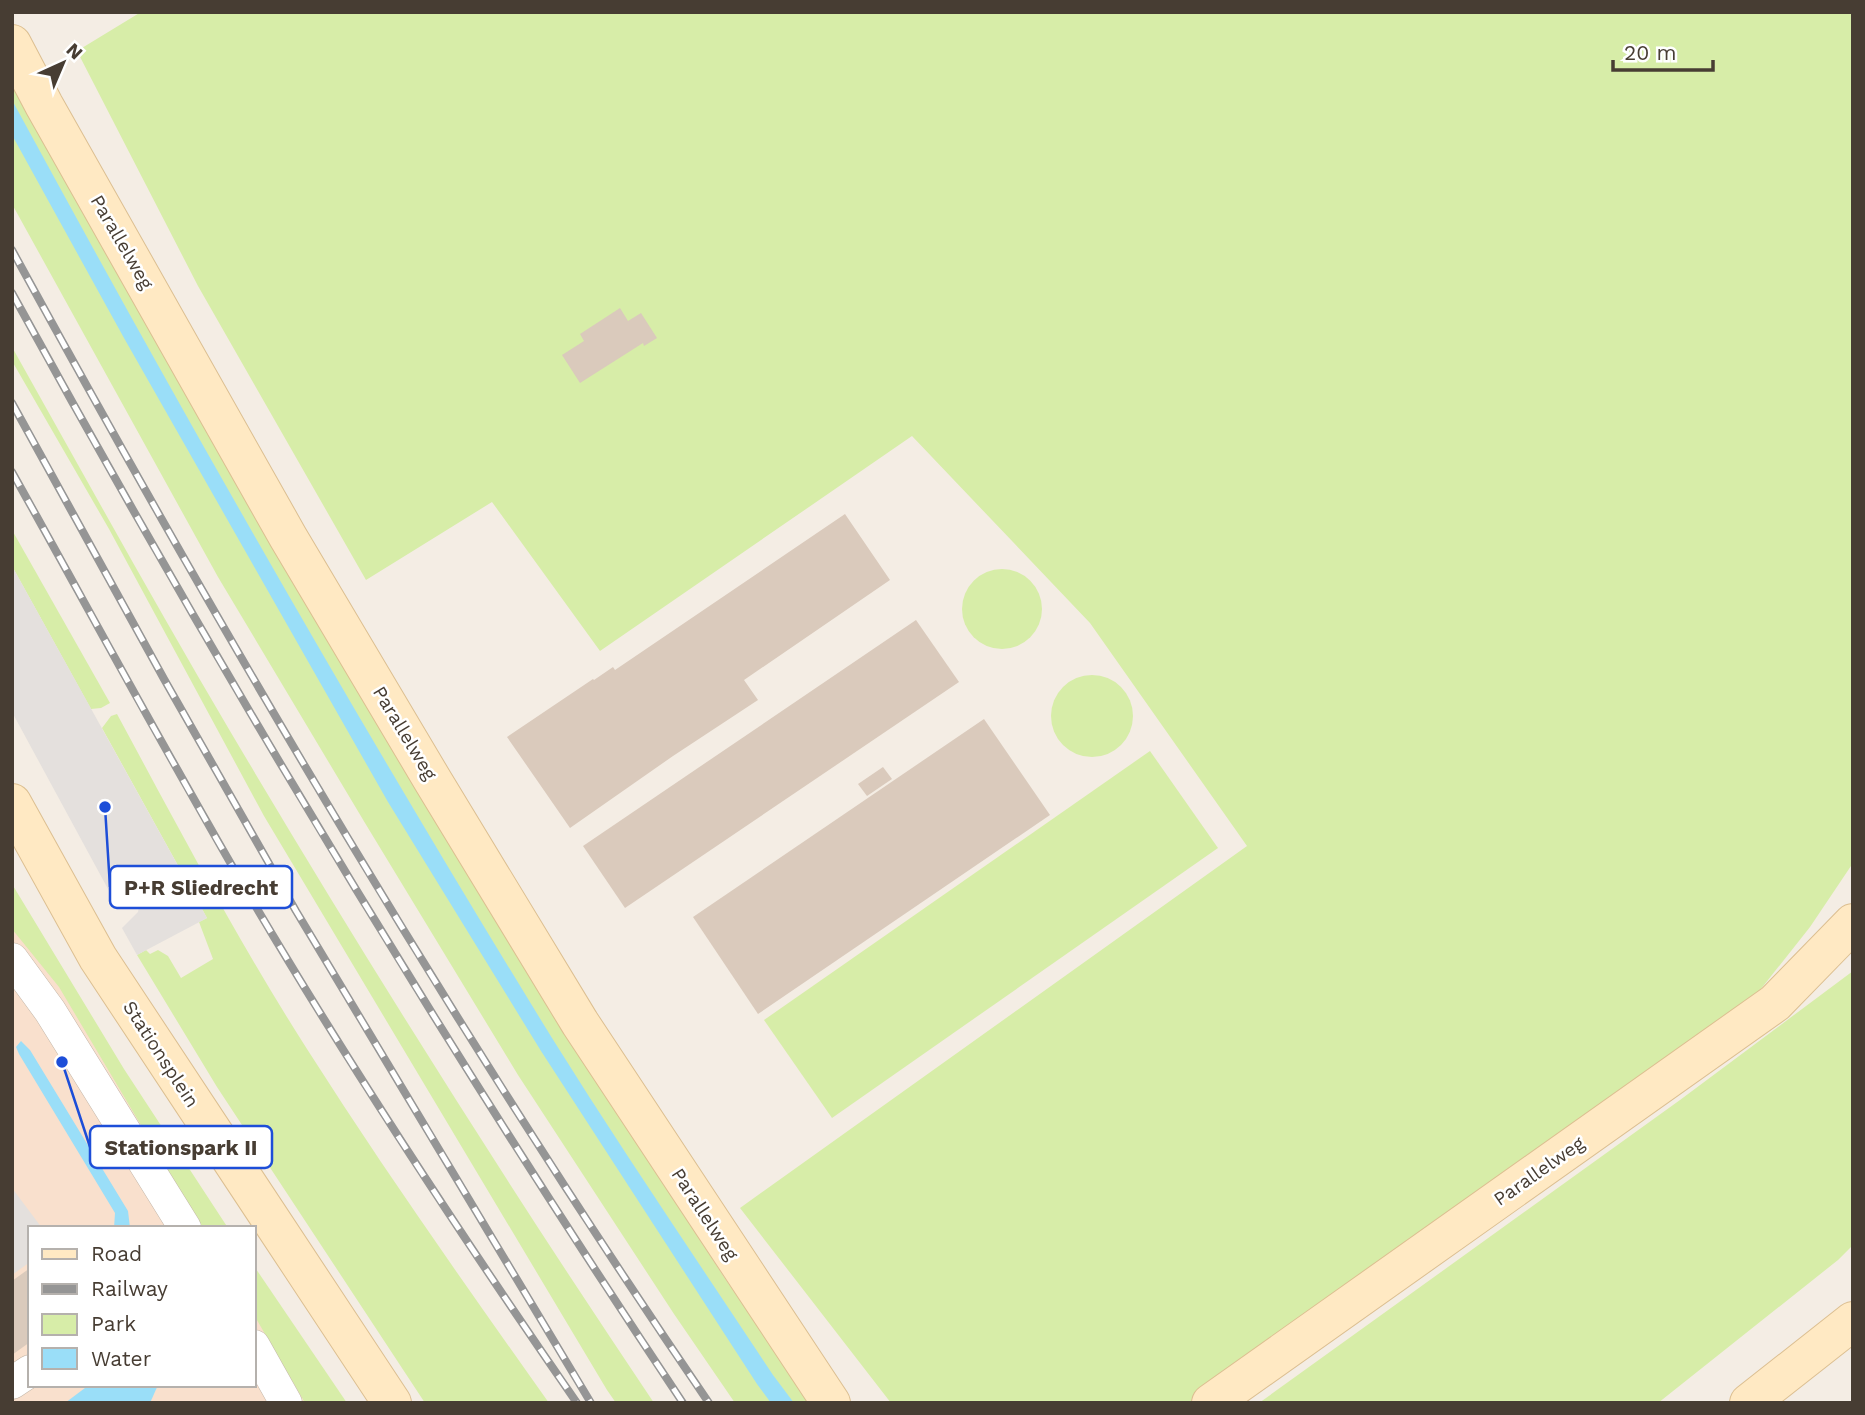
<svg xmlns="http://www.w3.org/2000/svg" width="1865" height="1415" viewBox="0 0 1865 1415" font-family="'Work Sans',sans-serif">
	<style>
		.commercial { fill: #f9e0cd }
		.green { fill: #d7eda8 }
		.parking { fill: #e4e0dd }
		.water { fill: #9adef8 }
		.building { fill: #dacabc }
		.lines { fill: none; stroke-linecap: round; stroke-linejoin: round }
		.street-casing { stroke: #c4b7a9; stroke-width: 33 }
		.secondary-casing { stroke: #dcbf91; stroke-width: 40 }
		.street { stroke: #fff; stroke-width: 32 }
		.secondary { stroke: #ffe9c3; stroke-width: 38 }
		.rail-casing { stroke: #959595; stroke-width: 8 }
		.rail { stroke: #fff; stroke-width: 5; stroke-dasharray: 16; stroke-linecap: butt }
		.labels { text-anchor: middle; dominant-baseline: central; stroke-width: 5; stroke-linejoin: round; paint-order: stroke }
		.street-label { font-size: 19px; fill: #473d33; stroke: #fff }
		.leader { fill: none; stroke: #1d4ed8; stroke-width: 2.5 }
		.callout-dot { fill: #1d4ed8; stroke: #fff; stroke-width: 2.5 }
		.callout { fill: #fff; stroke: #1d4ed8; stroke-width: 2.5 }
		.callout-label { font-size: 21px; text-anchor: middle; font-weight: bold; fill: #473d33 }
	</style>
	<rect width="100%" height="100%" fill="#f4ede4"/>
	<path class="commercial" d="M12 896 213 1228H30V1385H254V1295L319 1403H12Z"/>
	<g class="green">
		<path d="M141 12H1853V863L1810 927 1749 1004 1191 1403H891L740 1208 1247 846 1090 623 912 436 600 651 492 502 366 580 198 286 77 51Z"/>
		<path d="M12 67 567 1034 724 1277 810 1403H735L674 1314 518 1075 365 823 218 577 12 204Z"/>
		<path d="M12 347C84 475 155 604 230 731 365 959 506 1183 654 1403H616L607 1390 264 816 109 529 12 361Z"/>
		<path d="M12 530 110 703 101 708 91 709 12 566Z"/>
		<circle cx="1002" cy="609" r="40"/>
		<circle cx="1092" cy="716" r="41"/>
		<path d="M117 714C178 827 238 941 307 1049 384 1170 466 1286 549 1403H425L217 1087 137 955 146 950 150 954 158 950 168 956 181 978 213 959 199 922 207 918 102 728 111 716Z"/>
		<path d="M1150 751 1218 848 832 1118 764 1020Z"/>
		<path d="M12 884 124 1069 228 1228H202L59 987 12 929Z"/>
		<path d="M1853 971V1245L1838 1260 1658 1403H1259L1680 1100Z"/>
		<path d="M254 1266 347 1403H305L254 1315Z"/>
	</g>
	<g class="parking">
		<path d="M12 566 207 918 137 955 122 928 138 912 140 901 137 887 114 900 12 712Z"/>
		<path d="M12 1188 42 1228H30V1262L12 1275Z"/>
	</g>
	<g class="water">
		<path d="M12 100C184 417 363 731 552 1038 623 1152 699 1263 773 1375L794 1403H771L757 1384 541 1051 388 802 124 338 12 135Z"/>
		<path d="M21 1041 30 1050 128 1211 130 1228H114L115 1213 19 1054 16 1047Z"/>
		<path d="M89 1385H158L150 1403H65Z"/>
	</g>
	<g class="building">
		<path d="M620 308 628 321 641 313 657 338 644 346 643 343 580 383 562 355 584 341 580 334Z"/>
		<path d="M845 514 890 580 744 680 758 700 673 756 570 828 507 737 593 679 594 680 613 667 615 670Z"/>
		<path d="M916 620 959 682 625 908 583 846Z"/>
		<path d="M984 719 1050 815 758 1014 693 917Z"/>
		<path d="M883 767 892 779 867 796 858 784Z"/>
		<path d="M30 1268V1342L12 1355V1281Z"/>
	</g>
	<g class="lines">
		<g class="street-casing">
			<g id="street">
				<path d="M12 959 50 1011 185 1228"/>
				<path d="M254 1346 286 1403"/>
				<path d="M12 1383 30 1371"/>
			</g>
		</g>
		<g class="secondary-casing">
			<g id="secondary">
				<path d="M12 44 44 105 288 537 433 781 580 1023 831 1403"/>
				<path d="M12 803 98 958 392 1403"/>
				<path d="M1211 1403 1775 1003 1853 923"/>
				<path d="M1749 1403 1853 1321"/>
			</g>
		</g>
		<use href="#street" class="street"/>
		<use href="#secondary" class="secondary"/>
		<g class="rail-casing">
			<g id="rail">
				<path d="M12 250C227 644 455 1031 709 1403"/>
				<path d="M12 293C220 673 443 1043 683 1403"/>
				<path d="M12 403 164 679 296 911 591 1403"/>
				<path d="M12 472C93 617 172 764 256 907 356 1076 465 1241 577 1403"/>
			</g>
		</g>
		<use href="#rail" class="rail"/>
	</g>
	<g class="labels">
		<g class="street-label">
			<text transform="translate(122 242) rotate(60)">Parallelweg</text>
			<text transform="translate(405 733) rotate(59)">Parallelweg</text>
			<text transform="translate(161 1054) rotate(57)">Stationsplein</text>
			<text transform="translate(1539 1171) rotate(-35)">Parallelweg</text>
			<text transform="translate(705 1214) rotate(57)">Parallelweg</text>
		</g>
	</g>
	<path class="leader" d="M105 807L110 887M62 1062L90 1147"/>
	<g class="callout-dot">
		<circle cx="105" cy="807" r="7"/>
		<circle cx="62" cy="1062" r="7"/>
	</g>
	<g class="callout">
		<rect x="110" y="866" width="182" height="42" rx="7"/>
		<rect x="90" y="1126" width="182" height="42" rx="7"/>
	</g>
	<g class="callout-label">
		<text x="201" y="895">P+R Sliedrecht</text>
		<text x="181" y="1155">Stationspark II</text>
	</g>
	<rect width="1865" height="1415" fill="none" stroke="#473d33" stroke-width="28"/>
	<rect x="28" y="1226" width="228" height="161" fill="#ffffff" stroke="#b5b1ad" stroke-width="2"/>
	<rect x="42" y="1249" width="35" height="10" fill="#ffe9c3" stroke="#b5b1ad" stroke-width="2"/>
	<text x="91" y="1261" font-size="21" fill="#473d33">Road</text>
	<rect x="42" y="1284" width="35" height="10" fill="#959595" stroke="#b5b1ad" stroke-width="2"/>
	<text x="91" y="1296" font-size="21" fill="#473d33">Railway</text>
	<rect x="42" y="1314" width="35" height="21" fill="#d7eda8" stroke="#b5b1ad" stroke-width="2"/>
	<text x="91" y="1331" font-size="21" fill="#473d33">Park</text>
	<rect x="42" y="1348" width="35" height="21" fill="#9adef8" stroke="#b5b1ad" stroke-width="2"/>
	<text x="91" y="1366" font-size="21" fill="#473d33">Water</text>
	<g transform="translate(63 63) rotate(44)" stroke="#ffffff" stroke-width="5" paint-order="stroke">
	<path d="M0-5L12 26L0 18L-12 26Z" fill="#473d33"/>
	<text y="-10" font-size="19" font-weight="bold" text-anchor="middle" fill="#473d33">N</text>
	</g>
	<path d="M1613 60v10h100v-10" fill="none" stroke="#473d33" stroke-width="3.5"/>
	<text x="1624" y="60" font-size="21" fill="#473d33" stroke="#ffffff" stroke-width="5" paint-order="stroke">20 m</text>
</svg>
